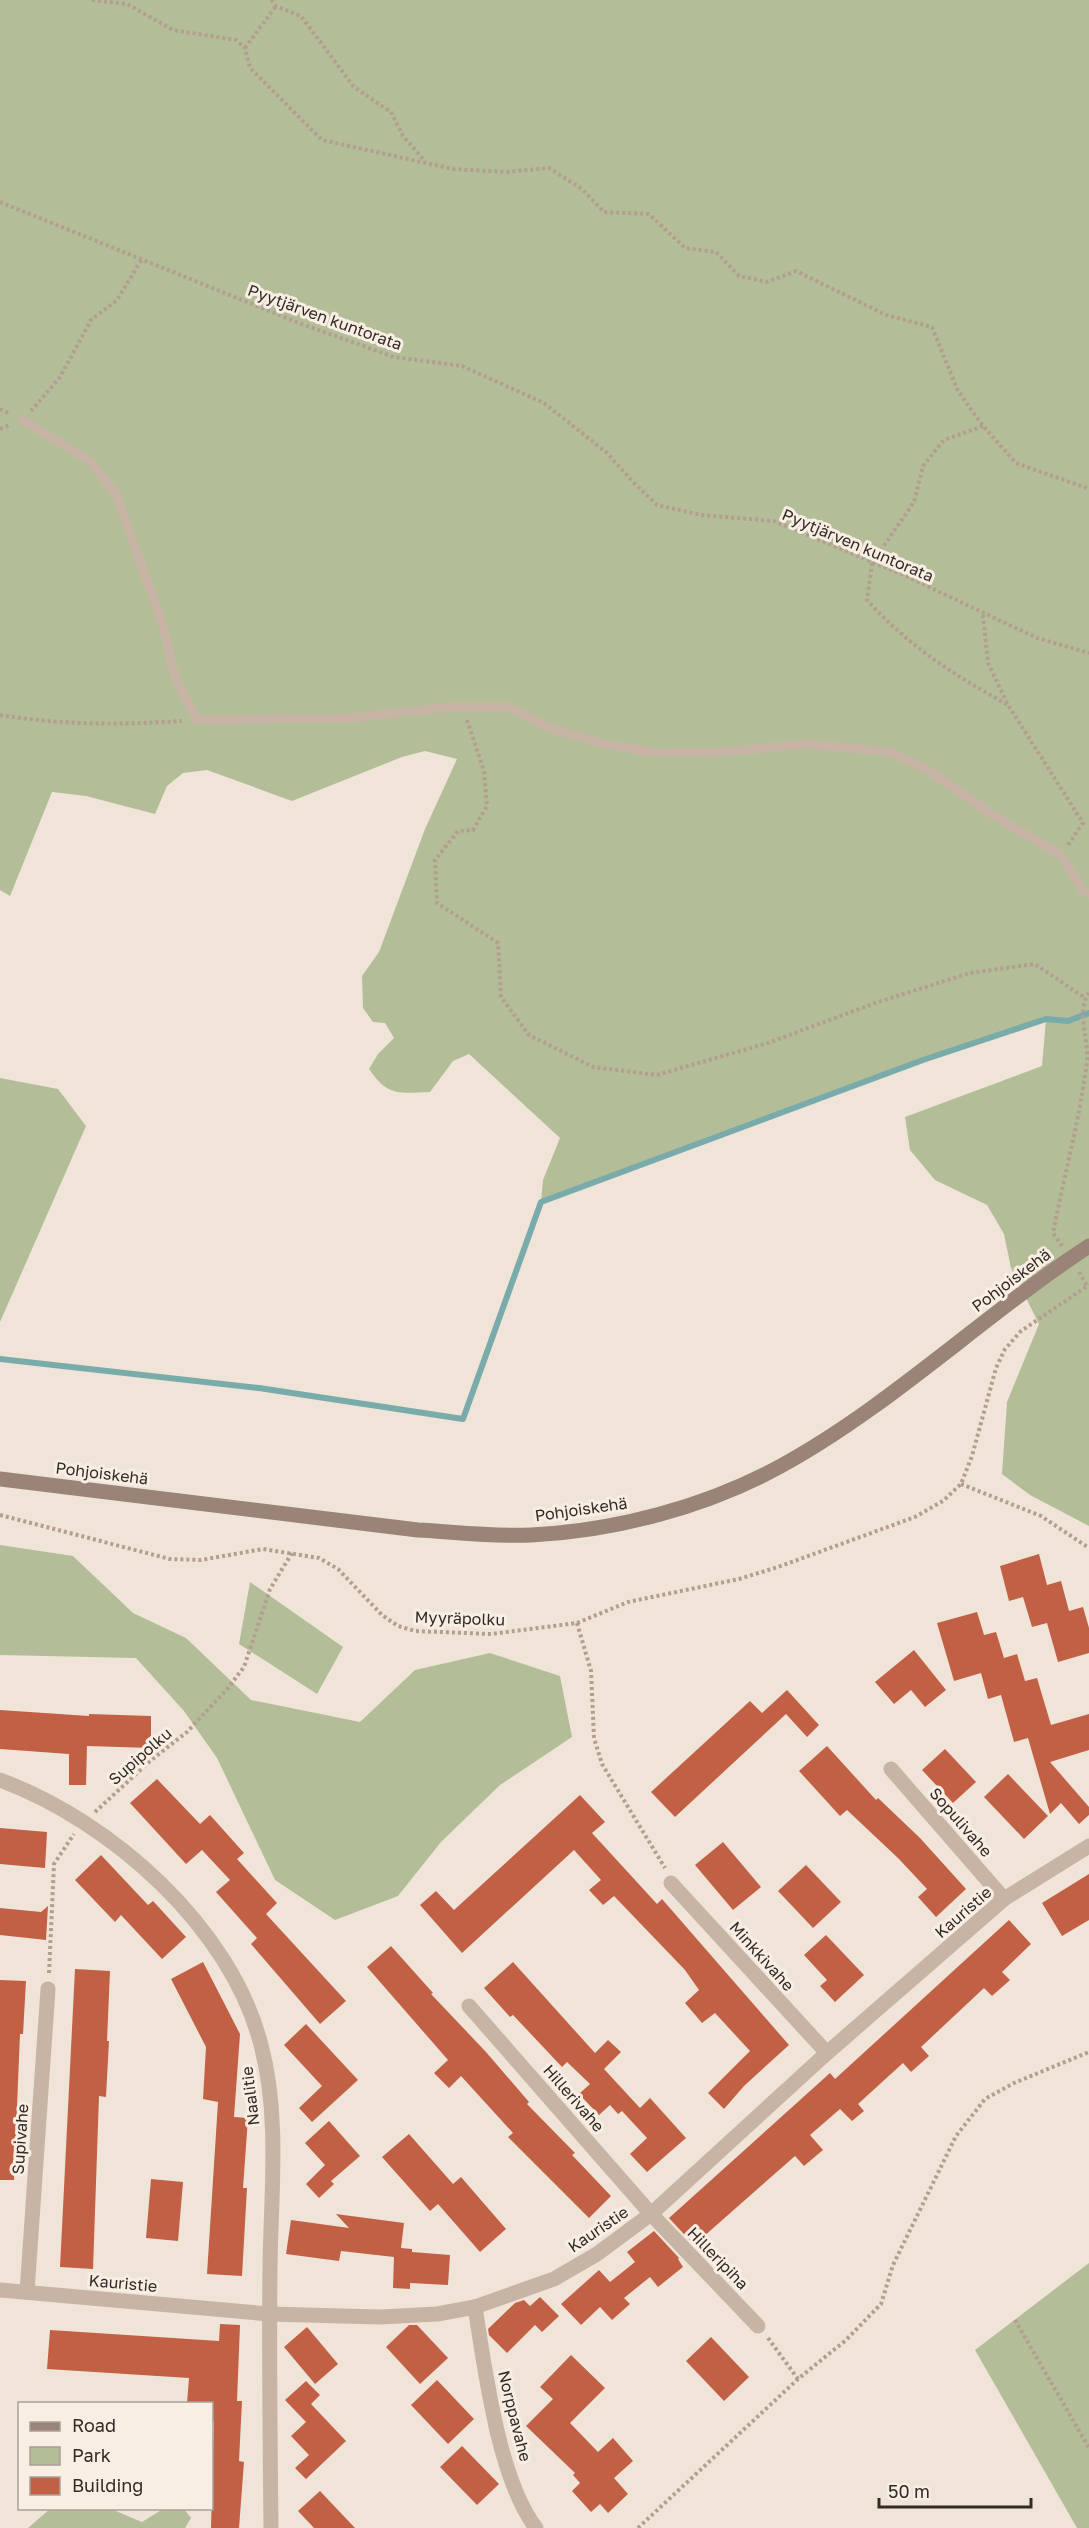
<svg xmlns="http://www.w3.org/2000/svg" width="1089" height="2528" viewBox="0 0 1089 2528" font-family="'Golos Text',sans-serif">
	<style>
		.green { fill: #b3be99 }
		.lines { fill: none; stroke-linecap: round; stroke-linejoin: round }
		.stream { stroke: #79abab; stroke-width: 6 }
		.building { fill: #c16045 }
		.path { stroke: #b39e8f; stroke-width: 4; stroke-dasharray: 3 3; stroke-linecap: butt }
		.service { stroke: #c7b4a5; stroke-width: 9 }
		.minor { stroke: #c7b4a5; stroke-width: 15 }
		.secondary { stroke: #9a8377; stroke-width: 15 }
		.labels { text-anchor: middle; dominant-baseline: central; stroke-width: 6; stroke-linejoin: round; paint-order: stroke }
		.street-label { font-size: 16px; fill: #332a26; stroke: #f8eee4 }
	</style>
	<rect width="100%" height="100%" fill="#f0e4d8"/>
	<g class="green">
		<path d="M0 0H1089V1526L1030 1495 1002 1474 1007 1402 1039 1324 1011 1268 1004 1234 987 1205 935 1180 910 1150 905 1117 1042 1066 1046 1019 923 1060 541 1202 543 1180 560 1138 469 1054 453 1061 430 1092C399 1093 388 1097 369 1069L378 1054 394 1038 385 1023 373 1022 363 1008 362 976 379 952 425 829 457 759 425 751 402 757 292 801 207 770 183 773 167 786 155 814 86 796 52 792 10 896 0 890Z"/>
		<path d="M0 1078 58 1089 86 1126 0 1322Z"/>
		<path d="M0 1545 73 1556 133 1613 186 1638 251 1700 360 1722 415 1670 490 1653 560 1676 572 1737 500 1785 441 1842 398 1896 335 1920 275 1880 217 1758 184 1711 136 1658 0 1655Z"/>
		<path d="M250 1582 343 1647 317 1694 239 1644Z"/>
		<path d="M1089 2263V2528H1077L975 2350Z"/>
		<path d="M50 2509H111L142 2522 163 2509H184L191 2518 185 2528H28Z"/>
	</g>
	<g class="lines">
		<path class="stream" d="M0 1359 259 1388 463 1419 541 1202 923 1060 1046 1019 1068 1021 1089 1013"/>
	</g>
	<g class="building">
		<path d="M1039 1554 1047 1585 1061 1581 1069 1611 1083 1607 1089 1628V1653L1058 1662 1047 1623 1032 1627 1023 1597 1009 1601 1000 1566Z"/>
		<path d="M977 1612 984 1635 996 1632 1004 1658 1017 1654 1025 1681 1037 1678 1051 1725 1089 1714V1750L1050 1762 1089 1807V1815L1079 1824 1061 1803 1050 1814 1028 1738 1014 1742 1001 1695 988 1699 981 1673 954 1681 937 1623Z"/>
		<path d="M914 1650 946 1690 925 1707 911 1690 894 1704 875 1682Z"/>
		<path d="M787 1690 819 1725 807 1737 786 1714 675 1817 651 1792 750 1701 762 1713Z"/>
		<path d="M0 1710 89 1716V1714L151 1716V1748L87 1746 86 1785H69V1754L0 1749Z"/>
		<path d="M827 1746 876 1800 878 1798 920 1838 966 1889 936 1917 918 1897 927 1889 899 1859 847 1810 840 1816 799 1771Z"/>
		<path d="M945 1749 976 1782 953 1803 922 1770Z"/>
		<path d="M1008 1774 1048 1816 1024 1839 984 1797Z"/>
		<path d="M157 1779 200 1824 210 1815 244 1853 237 1859 277 1903 266 1914 346 2001 320 2024 251 1944 257 1938 216 1892 230 1880 202 1850 186 1864 130 1803Z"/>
		<path d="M580 1795 605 1822 592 1833 657 1904 662 1899 789 2045 744 2086 724 2109 708 2093 750 2051 715 2013 702 2023 685 2003 699 1990 685 1970 614 1896 603 1905 589 1890 601 1880 574 1850 462 1953 420 1905 436 1891 454 1910Z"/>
		<path d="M0 1828 47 1832 45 1868 0 1864Z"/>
		<path d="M723 1842 761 1887 733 1910 695 1865Z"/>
		<path d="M101 1855 148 1905 153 1901 186 1937 162 1959 121 1915 115 1922 75 1880Z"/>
		<path d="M806 1865 841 1902 813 1928 778 1891Z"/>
		<path d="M1089 1874V1920L1062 1936 1042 1903Z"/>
		<path d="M48 1906 46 1940 0 1935V1908L41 1912Z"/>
		<path d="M1009 1920 1031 1944 1002 1972 1010 1980 992 1996 984 1988 921 2047 929 2056 911 2072 903 2063 858 2104 864 2111 852 2121 840 2109 810 2135 823 2150 804 2166 795 2156 694 2245 669 2218 830 2073 835 2079Z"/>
		<path d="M826 1935 864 1975 835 2002 820 1986 827 1980 804 1955Z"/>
		<path d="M391 1946 433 1993 431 1994 486 2052 529 2102 527 2104 575 2153 572 2155 611 2196 589 2218 508 2137 513 2133 461 2076 449 2088 434 2073 448 2060 367 1967Z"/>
		<path d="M203 1962 240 2034 234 2117 248 2118 243 2188H247L242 2276 207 2274 218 2102 203 2099 206 2047 171 1979Z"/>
		<path d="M513 1962 595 2053 608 2040 621 2052 604 2069 640 2108 650 2098 686 2138 647 2172 630 2154 647 2138 622 2111 618 2114 610 2105 599 2115 579 2094 590 2084 567 2062 562 2067 513 2015 510 2017 484 1988Z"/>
		<path d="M75 1969 110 1971 107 2041H109L106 2097 99 2096 93 2269 60 2267Z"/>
		<path d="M0 1980 26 1981 23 2034H20L14 2180H0Z"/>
		<path d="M306 2024 358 2080 312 2122 299 2108 322 2086 284 2045Z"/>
		<path d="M329 2121 360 2156 331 2181 334 2184 319 2198 306 2184 325 2165 305 2143Z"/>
		<path d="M409 2134 453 2184 461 2177 506 2229 480 2252 438 2204 430 2211 382 2157Z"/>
		<path d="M151 2179 183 2182 178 2241 146 2238Z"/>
		<path d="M336 2214 404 2223 401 2248 412 2249V2252L450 2255 448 2285 410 2283V2289L393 2288 394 2257 341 2251 339 2261 286 2254 291 2220 349 2228Z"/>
		<path d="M654 2231 679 2258 678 2259 683 2267 658 2287 650 2277 624 2298 630 2304 612 2320 600 2307 581 2325 561 2304 599 2270 610 2282 635 2262 627 2252Z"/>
		<path d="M540 2297 559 2316 542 2332 535 2325 507 2353 489 2335 488 2329 515 2303 524 2300 530 2306Z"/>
		<path d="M220 2324 240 2325 237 2401H242L239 2461 244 2462 239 2528H211L214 2421H212V2403H187L189 2378 47 2369 50 2330 219 2341Z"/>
		<path d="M409 2325H417L448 2358 420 2384 386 2347Z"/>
		<path d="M307 2327 338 2364 315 2384 284 2347Z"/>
		<path d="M711 2337 749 2377 724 2401 686 2361Z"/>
		<path d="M571 2355 605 2388 570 2423 598 2452 613 2438 633 2461 614 2478 628 2494 608 2513 600 2504 591 2512 572 2491 580 2483 573 2475 575 2473 526 2426 553 2399 540 2387Z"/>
		<path d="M437 2380 474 2419 448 2444 411 2405Z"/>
		<path d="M306 2381 320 2395 311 2404 346 2441 306 2479 295 2468 309 2455 291 2436 306 2422 285 2400Z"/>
		<path d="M462 2446 499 2484 477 2505 440 2467Z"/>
		<path d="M320 2491 355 2528H314L298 2511Z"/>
	</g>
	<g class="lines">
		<g class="path">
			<path d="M92 0 127 4 173 30 236 40 245 48 250 68 322 140 453 169 506 172 549 168 582 189 604 212 649 214 685 248 716 252 739 276 767 282 796 271 886 315 932 327 958 391 983 426 1016 463 1089 489"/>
			<path d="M271 0 276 6 301 16 354 87 391 112 403 136 424 160"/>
			<path d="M245 48 276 6"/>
			<path d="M0 202 299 323 394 357 462 366 544 403 607 453 633 482 657 505 701 515 774 521 908 577 1037 638 1089 653"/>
			<path d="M0 409 11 414"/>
			<path d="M31 411 60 377 91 320 117 300 142 259"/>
			<path d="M983 426 944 440 923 466 914 502 872 563 867 600C910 647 952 674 1008 705"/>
			<path d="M0 429 10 425"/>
			<path d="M983 615 988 663 1008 705 1083 823 1068 845"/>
			<path d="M0 715C61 725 121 725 182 721"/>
			<path d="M467 720 484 771 487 806 473 830 458 831 435 860 437 903 498 943 501 997 529 1035 593 1067 657 1075 768 1043 878 1002 970 973 1035 964 1085 998"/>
			<path d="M1062 1246 1053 1233C1064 1176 1080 1118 1087 1061 1089 1041 1076 1010 1089 993"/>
			<path d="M1079 1272 1087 1286"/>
			<path d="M961 1484 1041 1516 1089 1548"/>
			<path d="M0 1515 170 1559 201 1560 263 1549 319 1558 338 1569 382 1615 398 1626 415 1631 491 1634 577 1623 628 1602 739 1579 778 1567 915 1517 943 1501 961 1484 972 1456 996 1368 1005 1349 1021 1331 1089 1285"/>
			<path d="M577 1623 591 1671 594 1738 602 1764 665 1868"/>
			<path d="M95 1812 150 1761 187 1732 228 1688 244 1667 270 1589 292 1553"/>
			<path d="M49 1973 54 1864 74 1834"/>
			<path d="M1015 2320 1089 2448"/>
			<path d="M768 2338 798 2379"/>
			<path d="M638 2528 798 2379 846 2340 881 2304 893 2265 956 2136 985 2099 1014 2083 1089 2052"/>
		</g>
		<path class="service" d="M22 420 90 461 116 494 163 625 175 678 197 720 352 718 450 707H509L552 729 597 742 656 753 724 752 806 744 891 752 930 771 993 815 1061 855 1083 891 1089 894"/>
		<g class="minor">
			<path d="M891 1769 1004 1899"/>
			<path d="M0 1780C111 1821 231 1927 261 2045 280 2116 271 2193 270 2266 269 2353 270 2441 271 2528"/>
			<path d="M671 1883 827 2053"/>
			<path d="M469 2006 651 2214 758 2326"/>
			<path d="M0 2290 269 2314 380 2317 437 2314 475 2307 554 2279 597 2254 651 2214 827 2053 1004 1899 1089 1846"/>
			<path d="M27 2292 48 1989"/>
			<path d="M475 2307C485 2369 498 2478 536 2528"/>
		</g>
		<path class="secondary" d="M0 1479 418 1530C455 1532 494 1537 531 1535 615 1531 705 1507 779 1467 888 1408 985 1314 1089 1246"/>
	</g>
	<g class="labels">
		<g class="street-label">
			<text transform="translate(325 317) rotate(20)">Pyytjärven kuntorata</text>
			<text transform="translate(858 545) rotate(23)">Pyytjärven kuntorata</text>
			<text transform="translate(1011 1280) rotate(-37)">Pohjoiskehä</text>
			<text transform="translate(102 1473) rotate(7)">Pohjoiskehä</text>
			<text transform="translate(581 1509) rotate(-8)">Pohjoiskehä</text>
			<text transform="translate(460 1618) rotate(2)">Myyräpolku</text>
			<text transform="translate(140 1756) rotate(-41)">Supipolku</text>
			<text transform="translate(961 1822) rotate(49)">Sopulivahe</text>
			<text transform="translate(963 1912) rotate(-41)">Kauristie</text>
			<text transform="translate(762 1956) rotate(48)">Minkkivahe</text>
			<text transform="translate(250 2096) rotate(-97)">Naalitie</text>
			<text transform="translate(574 2098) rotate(49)">Hillerivahe</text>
			<text transform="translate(20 2139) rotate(-86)">Supivahe</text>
			<text transform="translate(598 2229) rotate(-34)">Kauristie</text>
			<text transform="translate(718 2258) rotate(46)">Hilleripiha</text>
			<text transform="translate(123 2283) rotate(5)">Kauristie</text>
			<text transform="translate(515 2416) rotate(76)">Norppavahe</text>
		</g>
	</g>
	<rect x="18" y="2402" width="195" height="108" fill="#f8eee4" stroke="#a9a098" stroke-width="1.5"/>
	<rect x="30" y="2422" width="30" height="9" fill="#9a8377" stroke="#a9a098" stroke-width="1.5"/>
	<text x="72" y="2432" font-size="18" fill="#332a26">Road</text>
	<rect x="30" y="2447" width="30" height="18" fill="#b3be99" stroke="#a9a098" stroke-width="1.5"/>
	<text x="72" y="2462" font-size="18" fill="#332a26">Park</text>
	<rect x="30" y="2477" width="30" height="18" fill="#c16045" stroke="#a9a098" stroke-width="1.5"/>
	<text x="72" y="2492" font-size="18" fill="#332a26">Building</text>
	<path d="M879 2498v9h152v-9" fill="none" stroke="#332a26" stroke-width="3"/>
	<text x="888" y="2498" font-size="18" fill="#332a26" stroke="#f8eee4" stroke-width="4.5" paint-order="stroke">50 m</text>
</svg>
